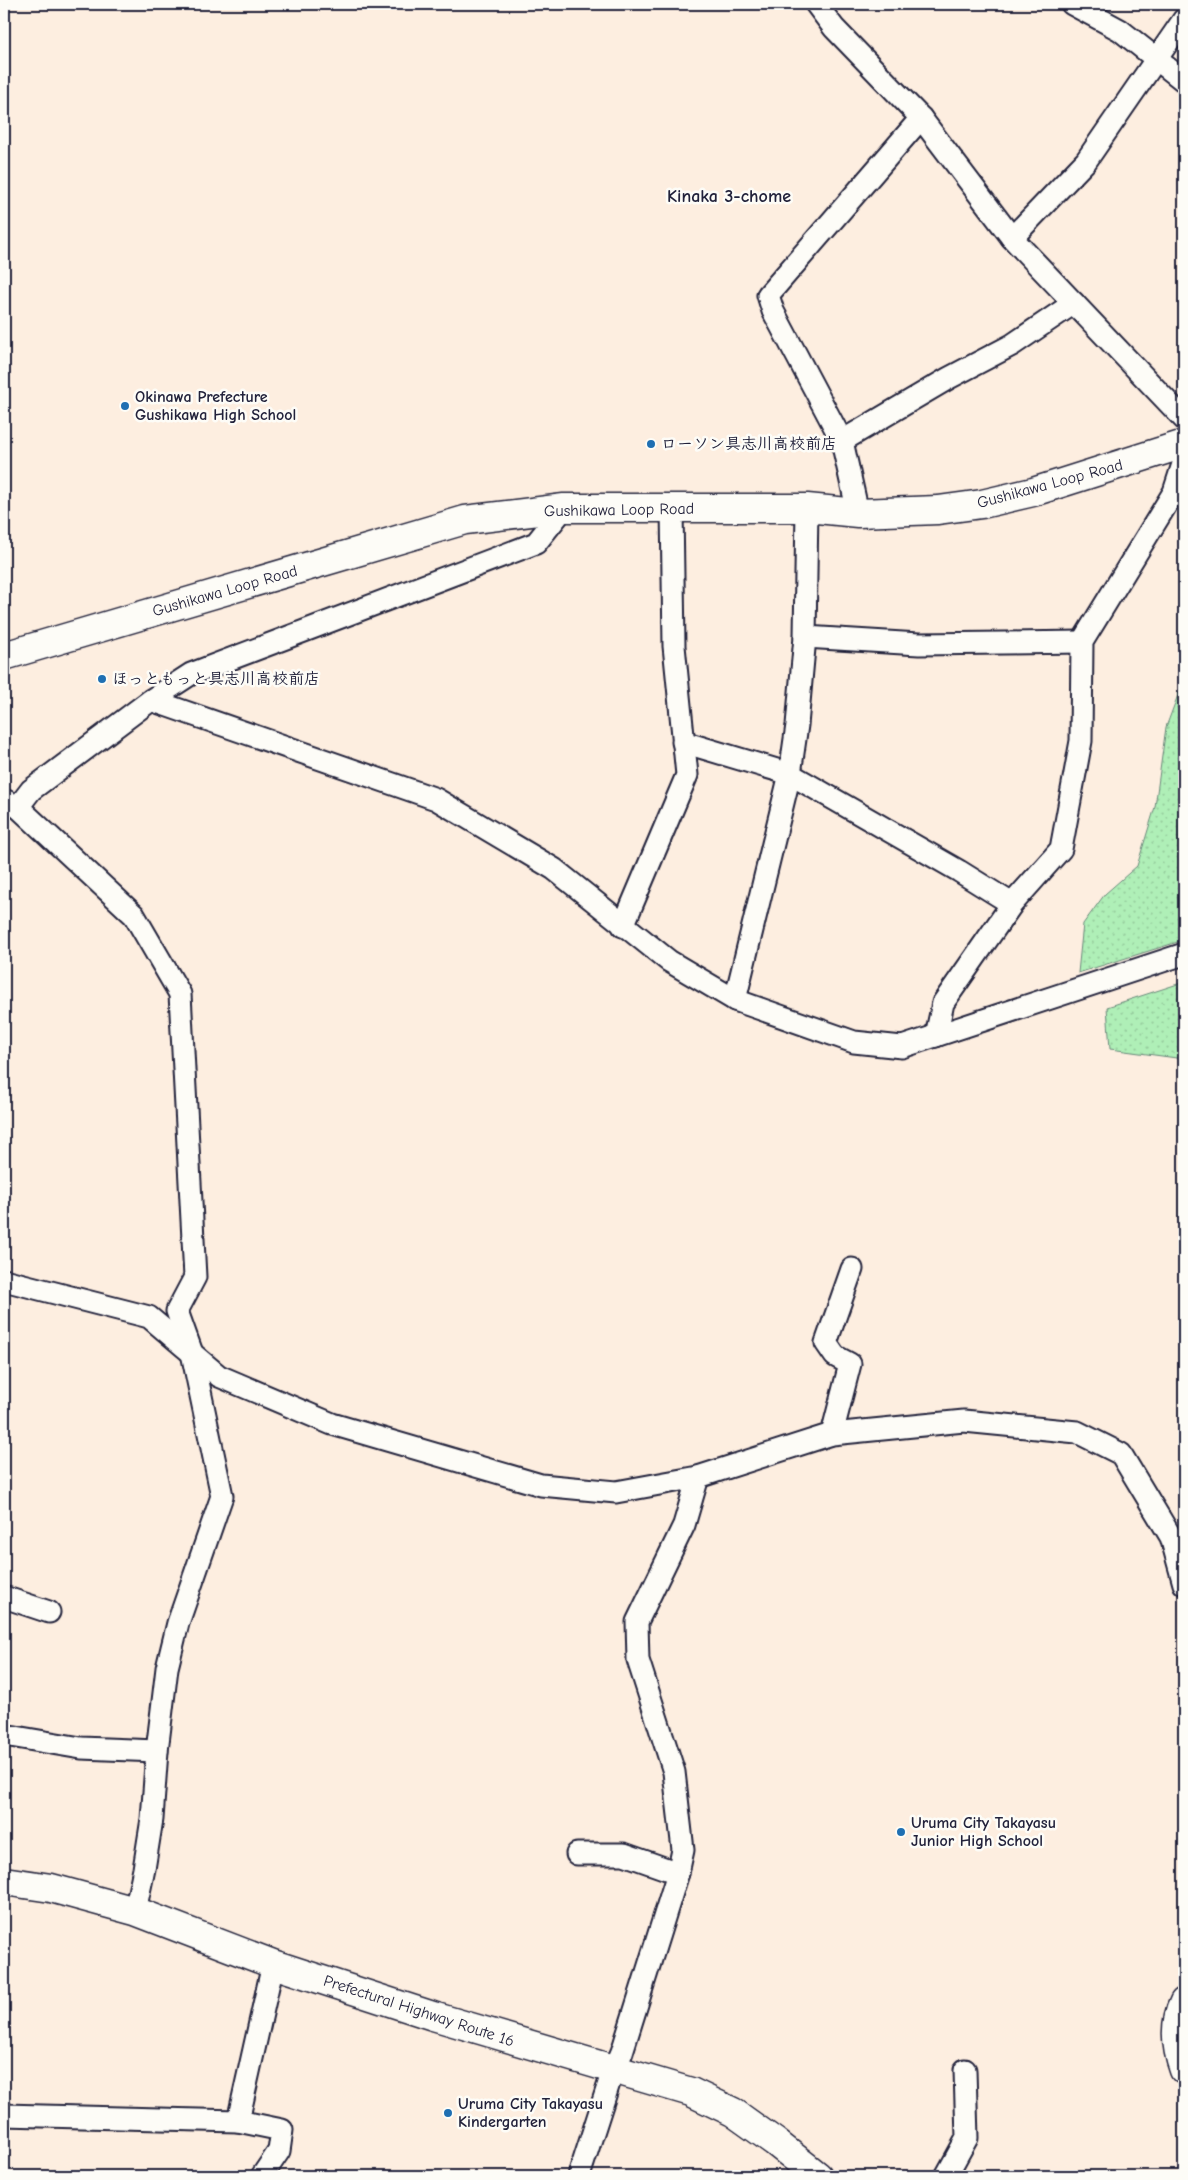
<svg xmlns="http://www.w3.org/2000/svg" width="1188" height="2180" viewBox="0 0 1188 2180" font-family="'Comic Neue','Klee One',sans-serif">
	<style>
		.grass { fill: url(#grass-dots); stroke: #688879 }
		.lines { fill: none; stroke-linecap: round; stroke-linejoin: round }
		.minor-casing { stroke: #22223b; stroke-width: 25 }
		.secondary-casing { stroke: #22223b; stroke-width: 31 }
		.minor { stroke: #fdfcf7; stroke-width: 21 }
		.secondary { stroke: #fdfcf7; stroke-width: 28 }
		.poi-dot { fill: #1f6fb2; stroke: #fdfcf7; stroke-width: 2 }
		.labels { text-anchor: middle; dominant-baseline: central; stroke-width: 5; stroke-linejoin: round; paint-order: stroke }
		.poi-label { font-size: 16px; font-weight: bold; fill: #22223b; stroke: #fdfcf7; text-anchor: start }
		.street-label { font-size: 16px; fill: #22223b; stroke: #fdfcf7 }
		.neighbourhood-label { font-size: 18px; font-weight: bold; fill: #22223b; stroke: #fdfcf7 }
	</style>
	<defs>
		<pattern id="grass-dots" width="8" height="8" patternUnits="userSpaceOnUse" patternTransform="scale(1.25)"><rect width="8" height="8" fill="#afefb7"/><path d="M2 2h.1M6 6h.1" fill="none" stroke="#96cd9e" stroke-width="1.8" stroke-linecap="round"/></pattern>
	</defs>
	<rect width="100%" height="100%" fill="#fdeee0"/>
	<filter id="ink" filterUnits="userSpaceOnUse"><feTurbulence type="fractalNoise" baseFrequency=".02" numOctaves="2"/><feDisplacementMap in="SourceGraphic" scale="10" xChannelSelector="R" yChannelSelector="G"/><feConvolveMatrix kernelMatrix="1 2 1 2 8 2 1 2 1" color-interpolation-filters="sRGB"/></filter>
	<g filter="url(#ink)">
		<g class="grass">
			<path d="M1184 679V940L1078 973 1083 924 1105 894 1137 866 1155 807 1166 727Z"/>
			<path d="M1184 982V1059L1110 1049 1107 1007Z"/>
		</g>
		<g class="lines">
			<g class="minor-casing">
				<g id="minor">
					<path d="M816 4 834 28 921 118 1012 238 1184 419"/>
					<path d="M1072 4 1120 30 1184 81"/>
					<path d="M1012 238 1086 161 1184 19"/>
					<path d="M842 441 949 378 1012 345 1074 303"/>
					<path d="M858 513 842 441 773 311 768 295 921 118"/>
					<path d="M805 637 919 644 1082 642"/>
					<path d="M151 700 436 799 554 869 669 961 735 1000 854 1042 902 1047 1184 954"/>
					<path d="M683 742 790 774 959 871 1012 904"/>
					<path d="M4 800 18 807 134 915 180 994 195 1277 177 1311 192 1353 222 1496 178 1623 167 1668 157 1751 152 1819 144 1869 135 1911"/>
					<path d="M18 807 31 790 151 700 191 674 536 543 564 508"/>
					<path d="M623 926 687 775 674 646 672 508"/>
					<path d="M735 1000 790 774 797 725 805 637 807 508"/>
					<path d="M936 1036 943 1003 1012 904 1061 849 1081 741 1082 642 1174 492 1184 461"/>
					<path d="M4 1280 149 1317 219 1376 332 1424 541 1485 616 1492 698 1477 832 1434 964 1421 1077 1432 1121 1454 1171 1537 1184 1584"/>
					<path d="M832 1434 850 1364 835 1356 826 1343 852 1269"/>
					<path d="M4 1597 49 1612"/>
					<path d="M4 1735 81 1748 157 1751"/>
					<path d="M577 1854H624L678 1873"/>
					<path d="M4 2115 238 2121 273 1964"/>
					<path d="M238 2121 282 2130 279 2151 262 2176"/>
					<path d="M579 2176 610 2080 622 2052 678 1873 683 1850 674 1772 638 1660 637 1622 684 1525 698 1477"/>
					<path d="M946 2176 967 2138 965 2070"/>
				</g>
			</g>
			<g class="secondary-casing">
				<g id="secondary">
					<path d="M4 656 465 520 564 508H807L858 513 938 510 982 504 1033 492 1184 444"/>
					<path d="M4 1881 51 1888 135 1911 273 1964 433 2016 691 2092 733 2112 775 2142 818 2176"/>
					<path d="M1184 2002C1173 2024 1176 2048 1184 2070"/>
				</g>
			</g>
			<use href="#minor" class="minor"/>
			<use href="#secondary" class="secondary"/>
		</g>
	</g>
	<g class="poi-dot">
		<circle cx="125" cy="406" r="5"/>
		<circle cx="651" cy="444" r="5"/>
		<circle cx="102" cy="679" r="5"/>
		<circle cx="901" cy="1832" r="5"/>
		<circle cx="448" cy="2113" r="5"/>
	</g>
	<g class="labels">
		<g class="poi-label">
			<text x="135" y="397">Okinawa Prefecture<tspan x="135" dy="18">Gushikawa High School</tspan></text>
			<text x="661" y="444">ローソン具志川高校前店</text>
			<text x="112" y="679">ほっともっと具志川高校前店</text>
			<text x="911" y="1823">Uruma City Takayasu<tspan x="911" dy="18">Junior High School</tspan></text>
			<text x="458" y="2104">Uruma City Takayasu<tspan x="458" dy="18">Kindergarten</tspan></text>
		</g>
		<g class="street-label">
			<text transform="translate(1050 484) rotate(-15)">Gushikawa Loop Road</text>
			<text transform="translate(619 510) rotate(-1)">Gushikawa Loop Road</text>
			<text transform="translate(225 591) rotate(-16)">Gushikawa Loop Road</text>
			<text transform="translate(419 2011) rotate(18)">Prefectural Highway Route 16</text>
		</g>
		<g class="neighbourhood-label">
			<text x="729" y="196">Kinaka 3-chome</text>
		</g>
	</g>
	<rect width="1188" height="2180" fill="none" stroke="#fdfcf7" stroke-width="20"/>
	<rect x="10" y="10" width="1168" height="2160" fill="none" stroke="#22223b" stroke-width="2" filter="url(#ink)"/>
</svg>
